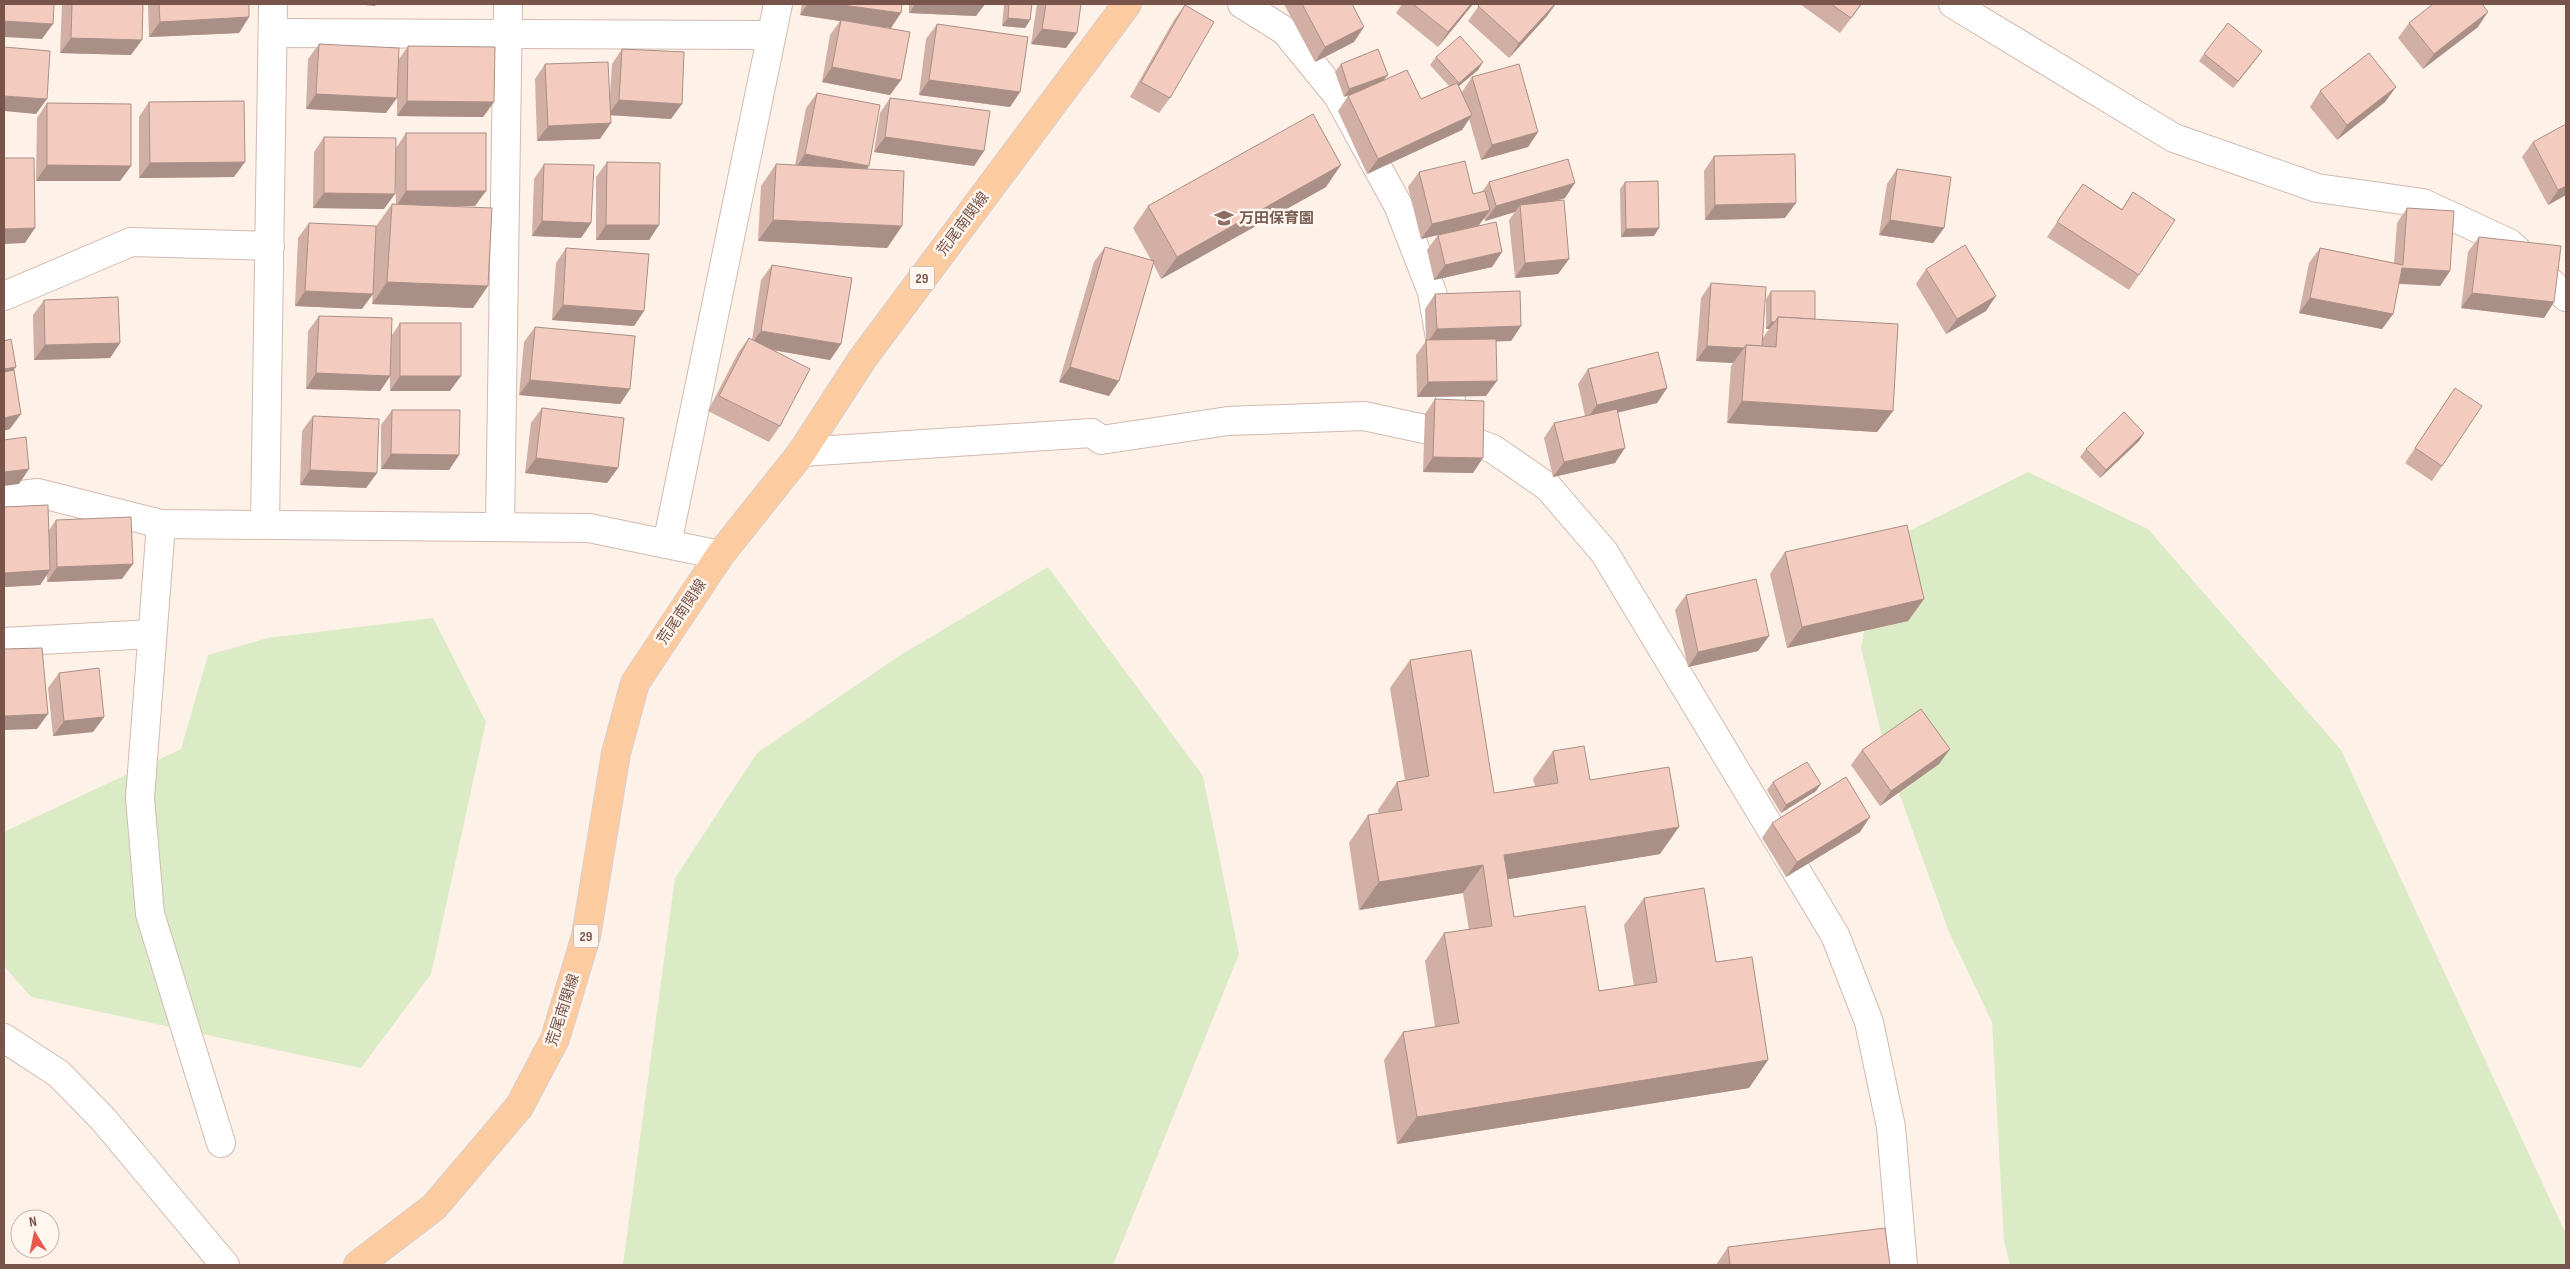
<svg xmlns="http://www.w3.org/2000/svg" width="2570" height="1269" viewBox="0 0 2570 1269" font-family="'Sofia Sans Condensed','Noto Sans JP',sans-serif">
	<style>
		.green { fill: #dbebc5 }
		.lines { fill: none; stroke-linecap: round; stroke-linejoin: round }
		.minor-casing { stroke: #d2bab0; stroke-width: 30 }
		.major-casing { stroke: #d9cfcd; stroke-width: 30 }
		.minor { stroke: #fff; stroke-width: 28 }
		.major { stroke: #fccba0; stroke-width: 28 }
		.wall { fill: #d1afa4 }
		.shaded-wall { fill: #aa8f86 }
		.building { fill: #f3ccbf; stroke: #aa8f86 }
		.labels { text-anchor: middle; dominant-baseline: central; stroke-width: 5; stroke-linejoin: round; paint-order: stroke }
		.shield { fill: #fff6ef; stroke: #a0857c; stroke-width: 1 }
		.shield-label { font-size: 14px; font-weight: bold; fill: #78544b }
		.education-label { font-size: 15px; font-weight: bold; fill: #785e54; stroke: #fff6ef; text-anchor: start }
		.street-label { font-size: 15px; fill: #78544b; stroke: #fff6ef }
	</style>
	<rect width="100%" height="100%" fill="#fdf1e8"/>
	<g class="green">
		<path d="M2028 472 2148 529 2341 750 2566 1234V1265H2010L2004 1241 1992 1022 1949 932 1888 762 1861 648 1881 545Z"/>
		<path d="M1048 567 1203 776 1239 954 1113 1265H623L675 878 757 753 899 656Z"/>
		<path d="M433 618 486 722 431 974 361 1068 31 997 4 966V832L181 749 208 655 268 638Z"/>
	</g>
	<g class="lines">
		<g class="minor-casing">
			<g id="minor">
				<path d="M1242 4 1285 31 1338 96 1398 205 1432 292 1457 436"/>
				<path d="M1953 4 2174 138 2317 188 2423 203 2509 243 2566 297"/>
				<path d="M273 33 771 35"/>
				<path d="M4 296 131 242 270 246"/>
				<path d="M802 452 1092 433 1101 440 1228 421 1364 416 1457 436 1493 449 1548 487 1604 552 1835 935 1869 1022 1891 1127 1903 1265"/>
				<path d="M4 497 38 493 161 524 589 528 720 555"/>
				<path d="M161 524 140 798 150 914 221 1143"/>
				<path d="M265 524 273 4"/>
				<path d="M500 527 508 4"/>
				<path d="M667 544 778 4"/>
				<path d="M4 642 152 634"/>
				<path d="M4 1038 59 1074 103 1119 225 1265"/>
			</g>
		</g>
		<g class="major-casing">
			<path id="major" d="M358 1265 434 1207 519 1107 555 1039 586 936 616 753 635 683 720 555 802 452 863 358 1127 4"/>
		</g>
		<use href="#minor" class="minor"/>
		<use href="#major" class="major"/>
	</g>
	<g class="wall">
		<path d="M62 4H143L131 55 60 53Z"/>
		<path d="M148 4H249V17L239 33 149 37Z"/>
		<path d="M802 4H902L891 28 876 26 901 80 890 95 822 82 830 35 840 21 800 15Z"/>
		<path d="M909 4H985L976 16 909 13Z"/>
		<path d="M1004 4H1032L1030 20 1025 28 1002 26Z"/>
		<path d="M1037 4H1081L1066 48 1031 44Z"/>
		<path d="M1284 4H1352L1354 42 1315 62Z"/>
		<path d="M1402 4H1473L1438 47 1396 13Z"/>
		<path d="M1480 4H1556L1547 16 1509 58 1468 21Z"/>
		<path d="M1800 4H1862L1840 33Z"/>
		<path d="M1185 5 1170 98 1159 113 1130 97 1174 20Z"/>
		<path d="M2409 23 2478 27 2423 69 2398 38Z"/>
		<path d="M937 24 1020 92 1010 107 919 95 926 39Z"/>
		<path d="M319 44 399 59 408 46 494 102 483 117 397 116V90L386 113 306 109 308 59Z"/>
		<path d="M622 49 671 119 610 115 600 139 537 141 535 79 545 64 610 95 612 64Z"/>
		<path d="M2204 54 2257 58 2233 88 2199 61Z"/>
		<path d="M1436 57 1483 62 1478 70 1459 86 1462 92 1472 77 1538 132 1528 147 1481 160 1469 119 1462 130 1367 174 1338 111 1348 96 1365 89 1344 97 1335 72 1341 64 1384 80 1421 99 1449 86 1430 65Z"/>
		<path d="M2396 87 2385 102 2337 140 2310 107 2320 91Z"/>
		<path d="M817 93 866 169 902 226 887 248 758 241 761 186 776 164 795 165 806 108Z"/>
		<path d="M890 98 984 151 974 166 874 152 880 113Z"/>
		<path d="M149 102 234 177 139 178V117Z"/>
		<path d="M47 103 131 166 120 181H36L37 118Z"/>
		<path d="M406 133 475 206H444L473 308 372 304 376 226 392 204H396L395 157 384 209 313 208 314 152 324 137 396 148Z"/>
		<path d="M2533 142 2566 195 2548 205 2522 157Z"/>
		<path d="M1714 156 1785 218 1705 220 1704 171Z"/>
		<path d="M607 162 659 225 649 240H596V177Z"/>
		<path d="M544 164 591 223 581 238 532 236 534 179Z"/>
		<path d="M1897 169 1944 228 1933 243 1879 235 1887 184Z"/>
		<path d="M1419 172 1473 194 1482 192 1489 182 1565 198 1553 202 1569 259 1558 274 1515 278 1509 220 1515 212 1485 221 1484 218 1479 225 1502 252 1492 267 1434 280 1427 250 1438 235 1421 239 1408 187Z"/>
		<path d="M1625 182 1654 236 1621 237 1620 189Z"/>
		<path d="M2083 184 2122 209 2133 192 2139 275 2129 290 2047 237Z"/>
		<path d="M1326 187 1161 279 1153 263 1109 396 1059 382 1094 262 1105 247 1151 260 1133 228 1148 206Z"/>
		<path d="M2407 208 2450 271 2440 286 2399 284 2393 314 2382 329 2299 313 2309 263 2320 248 2394 263 2397 223Z"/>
		<path d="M309 223 362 309 295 306 298 238Z"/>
		<path d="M2479 237 2554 302 2544 318 2461 308 2468 252Z"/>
		<path d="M566 248 644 311 634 326 552 320 556 263Z"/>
		<path d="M772 265 841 344 830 360 772 350 780 426 769 442 708 411 738 353 749 338 752 340 761 280Z"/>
		<path d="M1926 269 1986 311 1946 334 1916 284Z"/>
		<path d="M1711 283 1762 346V339L1769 329H1766V299L1771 291 1815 319 1893 411 1877 432 1727 423 1731 366 1733 363 1696 361 1701 298Z"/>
		<path d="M1435 294 1521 326 1511 341H1496L1486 396 1417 397 1416 355 1426 341 1425 309Z"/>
		<path d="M44 300 120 343 110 358 34 360 33 315Z"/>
		<path d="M319 316 392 335 400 323 450 391H390V377L380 391 306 389 308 331Z"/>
		<path d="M535 327 630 389 620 404 519 395 524 342Z"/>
		<path d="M1588 369 1667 388 1657 403 1617 413 1615 463 1553 477 1544 438 1554 423 1585 416 1578 384Z"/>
		<path d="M2455 388 2442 466 2432 481 2405 463Z"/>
		<path d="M1435 399 1473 473 1423 472 1425 414Z"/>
		<path d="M542 408 618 468 607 483 525 473 531 423Z"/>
		<path d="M392 410 459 455 449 470 381 469V425Z"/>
		<path d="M313 416 377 473 366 488 300 485 302 431Z"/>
		<path d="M2144 433 2139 441 2100 478 2080 457 2086 449Z"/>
		<path d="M4 507 49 530 56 520 122 579 47 582V575L40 585 4 587Z"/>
		<path d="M1785 552 1924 599 1908 621 1787 648 1770 574Z"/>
		<path d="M1686 595 1769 636 1758 651 1688 667 1675 610Z"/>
		<path d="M1410 660 1494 793 1535 786 1533 779 1553 751 1590 780 1660 854 1508 879 1514 917 1599 991 1634 986 1624 925 1644 898 1716 962 1768 1060 1749 1088 1397 1144 1384 1060 1403 1032 1435 1027 1425 961 1444 933 1469 930 1463 893 1359 910 1349 843 1368 815 1379 814 1378 810 1397 782 1405 780 1390 688Z"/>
		<path d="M59 673 104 717 93 732 53 736 48 688Z"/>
		<path d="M1950 749 1939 764 1880 806 1851 765 1862 750Z"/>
		<path d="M1773 782 1816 791 1781 813 1767 790Z"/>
		<path d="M1772 823 1860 832 1786 877 1762 838Z"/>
		<path d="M1728 1247 1890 1265H1716Z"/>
	</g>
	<g class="shaded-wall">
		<path d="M354 4H377L375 6Z"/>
		<path d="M808 4H835L901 13 891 28 840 21 841 20 840 21 800 15Z"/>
		<path d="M915 4H985L976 16 909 13Z"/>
		<path d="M1471 4H1473L1438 47 1448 32Z"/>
		<path d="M1555 4 1547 16 1509 58 1519 43Z"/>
		<path d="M2488 12 2478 27 2423 69 2434 54Z"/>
		<path d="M249 17 239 33 149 37 160 22Z"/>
		<path d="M1008 18 1030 20 1025 28 1002 26Z"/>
		<path d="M4 21 53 24 42 39 4 37Z"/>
		<path d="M1364 27 1354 42 1315 62 1325 47Z"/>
		<path d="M1042 29 1077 33 1066 48 1031 44Z"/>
		<path d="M71 38 142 40 131 55 60 53Z"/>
		<path d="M2262 51 2257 58 2233 88 2238 81Z"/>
		<path d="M1483 62 1478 70 1453 91 1459 83Z"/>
		<path d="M832 67 901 80 890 95 822 82Z"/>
		<path d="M1388 75 1382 82 1344 97 1349 89Z"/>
		<path d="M929 80 1020 92 1010 107 919 95Z"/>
		<path d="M2396 87 2385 102 2337 140 2347 125Z"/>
		<path d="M316 94 397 98 386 113 306 109Z"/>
		<path d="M4 96 47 99 36 114 4 111Z"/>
		<path d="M619 100 682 104 671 119 608 115Z"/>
		<path d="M407 101 494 102 483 117 397 116Z"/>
		<path d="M1472 115 1462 130 1367 174 1378 159Z"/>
		<path d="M611 123 600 139 537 141 548 126Z"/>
		<path d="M1538 132 1528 147 1481 160 1492 145Z"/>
		<path d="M885 137 984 151 974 166 874 152Z"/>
		<path d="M805 154 869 166 858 181 795 169Z"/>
		<path d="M245 162 234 177 139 178 150 163Z"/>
		<path d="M47 165 131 166 120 181H36Z"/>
		<path d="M1341 165 1326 187 1161 279 1177 257Z"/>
		<path d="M1575 183 1565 198 1520 211V205L1515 212 1485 221 1496 206Z"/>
		<path d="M2566 186V195L2548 205 2558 190Z"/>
		<path d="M406 191H486L475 206H396Z"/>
		<path d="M324 193 395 194 384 209 313 208Z"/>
		<path d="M1796 203 1785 218 1705 220 1715 205Z"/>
		<path d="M1490 210 1479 225 1421 239 1432 224Z"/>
		<path d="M773 220 902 226 887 248 758 241Z"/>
		<path d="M1890 220 1944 228 1933 243 1879 235Z"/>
		<path d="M542 221 591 223 581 238 532 236Z"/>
		<path d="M606 225H659L649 240H596Z"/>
		<path d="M35 228 25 243 4 244V229Z"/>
		<path d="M1659 228 1654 236 1621 237 1626 229Z"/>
		<path d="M1502 252 1492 267 1434 280 1445 265Z"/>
		<path d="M1569 259 1558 274 1515 278 1525 263Z"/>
		<path d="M2402 268 2450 271 2440 286 2392 283Z"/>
		<path d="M387 282 488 286 473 308 372 304Z"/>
		<path d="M305 291 373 294 362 309 295 306Z"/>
		<path d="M2472 293 2554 302 2544 318 2461 308Z"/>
		<path d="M1996 296 1986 311 1946 334 1957 319Z"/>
		<path d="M2310 298 2393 314 2382 329 2299 313Z"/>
		<path d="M563 305 644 311 634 326 552 320Z"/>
		<path d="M1771 322H1775L1769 329H1766Z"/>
		<path d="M1521 326 1511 341 1426 344 1437 329Z"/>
		<path d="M761 331 841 344 830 360 750 346Z"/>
		<path d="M120 343 110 358 34 360 45 345Z"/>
		<path d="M1707 346 1744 348 1733 363 1696 361Z"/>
		<path d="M16 367 10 375 4 376V369Z"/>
		<path d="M1070 367 1119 381 1109 396 1059 382Z"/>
		<path d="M316 373 390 376 380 391 306 389Z"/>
		<path d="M400 376H461L450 391H390Z"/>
		<path d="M530 380 630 389 620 404 519 395Z"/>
		<path d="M1497 381 1486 396 1417 397 1428 382Z"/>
		<path d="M1667 388 1657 403 1586 420 1597 405Z"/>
		<path d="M1742 401 1893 411 1877 432 1727 423Z"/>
		<path d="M21 414 10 429 4 431V418Z"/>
		<path d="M2144 433 2139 441 2100 478 2106 470Z"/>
		<path d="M1625 448 1615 463 1553 477 1564 462Z"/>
		<path d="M391 454 459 455 449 470 381 469Z"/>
		<path d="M1433 457 1483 458 1473 473 1423 472Z"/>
		<path d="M536 458 618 468 607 483 525 473Z"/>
		<path d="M29 469 19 484 4 486V472Z"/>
		<path d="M310 470 377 473 366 488 300 485Z"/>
		<path d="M133 564 122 579 47 582 57 567Z"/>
		<path d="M50 570 40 585 4 587V573Z"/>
		<path d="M1924 599 1908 621 1787 648 1802 627Z"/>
		<path d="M1769 636 1758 651 1688 667 1698 652Z"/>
		<path d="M48 714 37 729 4 730V716Z"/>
		<path d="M104 717 93 732 53 736 64 721Z"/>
		<path d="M1950 749 1939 764 1880 806 1891 791Z"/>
		<path d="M1821 784 1816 791 1781 813 1786 805Z"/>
		<path d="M1870 817 1860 832 1786 877 1797 862Z"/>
		<path d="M1679 827 1660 854 1486 883 1504 855Z"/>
		<path d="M1483 865 1463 893 1359 910 1379 882Z"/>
		<path d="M1768 1060 1749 1088 1397 1144 1417 1117Z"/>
	</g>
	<g class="building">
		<path d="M4 4H54L53 24 4 21Z"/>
		<path d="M72 4H143L142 40 71 38Z"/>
		<path d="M159 4H249V17L160 22Z"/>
		<path d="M835 4H902L901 13Z"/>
		<path d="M1009 4H1032L1030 20 1008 18Z"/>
		<path d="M1046 4H1081L1077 33 1042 29Z"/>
		<path d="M1302 4H1352L1364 27 1325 47Z"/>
		<path d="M1413 4H1471L1448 32Z"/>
		<path d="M1480 4H1555L1519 43 1478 6Z"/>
		<path d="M1831 4H1861L1851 18Z"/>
		<path d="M2433 4H2482L2488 12 2434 54 2409 23Z"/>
		<path d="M1185 5 1214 22 1170 98 1141 82Z"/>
		<path d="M841 20 910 32 901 80 832 67Z"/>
		<path d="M2228 23 2262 51 2238 81 2204 54Z"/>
		<path d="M937 24 1028 37 1020 92 929 80Z"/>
		<path d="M1460 36 1483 62 1459 83 1436 57Z"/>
		<path d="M319 44 399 48 397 98 316 94Z"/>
		<path d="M408 46 495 47 494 102 407 101Z"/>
		<path d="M4 47 50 51 47 99 4 96Z"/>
		<path d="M622 49 684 52 682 104 619 100Z"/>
		<path d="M1378 49 1388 75 1349 89 1341 64Z"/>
		<path d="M2369 53 2396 87 2347 125 2320 91Z"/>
		<path d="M608 62 611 123 548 126 545 64Z"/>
		<path d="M1519 64 1538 132 1492 145 1472 77Z"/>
		<path d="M1407 70 1421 99 1457 83 1472 115 1378 159 1348 96Z"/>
		<path d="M817 93 880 105 869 166 805 154Z"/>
		<path d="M890 98 990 111 984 151 885 137Z"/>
		<path d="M244 101 245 162 150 163 149 102Z"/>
		<path d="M47 103 131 104V166L47 165Z"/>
		<path d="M1313 114 1341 165 1177 257 1148 206Z"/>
		<path d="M2566 124V186L2558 190 2533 142Z"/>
		<rect x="406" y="133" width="80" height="58"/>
		<path d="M324 137 396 138 395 194 324 193Z"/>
		<path d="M1795 154 1796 203 1715 205 1714 156Z"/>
		<path d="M4 158H34L35 228 4 229Z"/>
		<path d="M1568 159 1575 183 1496 206 1489 182Z"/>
		<path d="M1465 161 1473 194 1485 191 1490 210 1432 224 1419 172Z"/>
		<path d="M607 162 660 163 659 225H606Z"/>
		<path d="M544 164 594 165 591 223 542 221Z"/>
		<path d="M776 164 904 171 902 226 773 220Z"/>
		<path d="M1897 169 1951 177 1944 228 1890 220Z"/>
		<path d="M1658 181 1659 228 1626 229 1625 182Z"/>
		<path d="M2083 184 2122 210 2133 192 2175 220 2139 275 2057 222Z"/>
		<path d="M1564 200 1569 259 1525 263 1520 205Z"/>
		<path d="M392 204 492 208 488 286 387 282Z"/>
		<path d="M2407 208 2454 211 2450 271 2402 268 2393 314 2310 298 2320 248 2403 265Z"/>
		<path d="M1496 222 1502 252 1445 265 1438 235Z"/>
		<path d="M309 223 376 226 373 294 305 291Z"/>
		<path d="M2479 237 2561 246 2554 302 2472 293Z"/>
		<path d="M1965 245 1996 296 1957 319 1926 269Z"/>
		<path d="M1105 247 1154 261 1119 381 1070 367Z"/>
		<path d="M566 248 649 254 644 311 563 305Z"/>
		<path d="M772 265 852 278 841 344 761 331Z"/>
		<path d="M1711 283 1766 287 1762 346 1746 345 1744 348 1707 346Z"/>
		<path d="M1520 291 1521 326 1437 329 1435 294Z"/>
		<path d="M1771 291H1815V319L1778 317 1775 322H1771Z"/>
		<path d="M118 297 120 343 45 345 44 300Z"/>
		<path d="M319 316 392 318 390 376 316 373Z"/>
		<path d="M1778 317 1898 324 1893 411 1742 401 1746 345 1776 347Z"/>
		<rect x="400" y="323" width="61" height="53"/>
		<path d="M535 327 635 336 630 389 530 380Z"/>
		<path d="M749 338 810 369 780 426 719 396Z"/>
		<path d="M11 339 16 367 4 369V341Z"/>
		<path d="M1496 339 1497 381 1428 382 1426 340Z"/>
		<path d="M1658 352 1667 388 1597 405 1588 369Z"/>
		<path d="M14 370 21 414 4 418V372Z"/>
		<path d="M2455 388 2482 406 2442 466 2415 448Z"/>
		<path d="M1435 399 1484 401 1483 458 1433 457Z"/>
		<path d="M542 408 624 418 618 468 536 458Z"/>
		<path d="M1617 409 1625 448 1564 462 1554 423Z"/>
		<path d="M392 410H460L459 455 391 454Z"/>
		<path d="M2124 412 2144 433 2106 470 2086 449Z"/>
		<path d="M313 416 379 419 377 473 310 470Z"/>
		<path d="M26 437 29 469 4 472V440Z"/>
		<path d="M48 505 50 570 4 573V507Z"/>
		<path d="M131 517 133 564 57 567 56 520Z"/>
		<path d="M1907 525 1924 599 1802 627 1785 552Z"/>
		<path d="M1756 579 1769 636 1698 652 1686 595Z"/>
		<path d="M42 648 48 714 4 716V649Z"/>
		<path d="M1471 650 1494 793 1558 783 1553 751 1584 746 1590 780 1669 767 1679 827 1504 855 1514 917 1585 906 1599 991 1657 982 1644 898 1704 888 1716 962 1752 957 1768 1060 1417 1117 1403 1032 1459 1023 1444 933 1492 926 1483 865 1379 882 1368 815 1402 810 1397 782 1429 776 1410 660Z"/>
		<path d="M99 668 104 717 64 721 59 673Z"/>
		<path d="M1921 709 1950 749 1891 791 1862 750Z"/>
		<path d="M1807 762 1821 784 1786 805 1773 782Z"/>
		<path d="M1846 777 1870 817 1797 862 1772 823Z"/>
		<path d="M1885 1228 1890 1265H1730L1728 1247Z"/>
	</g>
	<defs>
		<g id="school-bare" transform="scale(1.5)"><path d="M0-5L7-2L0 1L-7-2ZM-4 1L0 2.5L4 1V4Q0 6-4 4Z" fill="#8d6e63" stroke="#fff6ef" stroke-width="2.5" paint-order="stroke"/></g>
	</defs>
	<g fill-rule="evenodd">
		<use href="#school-bare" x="1224" y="218"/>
	</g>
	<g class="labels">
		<g class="shield">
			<rect x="909.5" y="266.5" width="25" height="23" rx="4"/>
			<rect x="573.5" y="924.5" width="25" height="23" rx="4"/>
		</g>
		<g class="shield-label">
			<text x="922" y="278">29</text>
			<text x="586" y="936">29</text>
		</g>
		<g class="education-label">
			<text x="1239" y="218">万田保育園</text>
		</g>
		<g class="street-label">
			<text transform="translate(963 224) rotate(-53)">荒尾南関線</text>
			<text transform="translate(682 612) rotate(-56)">荒尾南関線</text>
			<text transform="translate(563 1010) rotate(-72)">荒尾南関線</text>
		</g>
	</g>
	<rect width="2570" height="1269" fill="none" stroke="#78544b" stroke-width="10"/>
	<g transform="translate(35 1234) rotate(350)"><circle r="24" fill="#fff6ef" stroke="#c9b5ad"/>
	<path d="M0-4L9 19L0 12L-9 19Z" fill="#e8574c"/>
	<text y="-8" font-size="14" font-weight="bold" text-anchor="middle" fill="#78544b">N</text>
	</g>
</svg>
